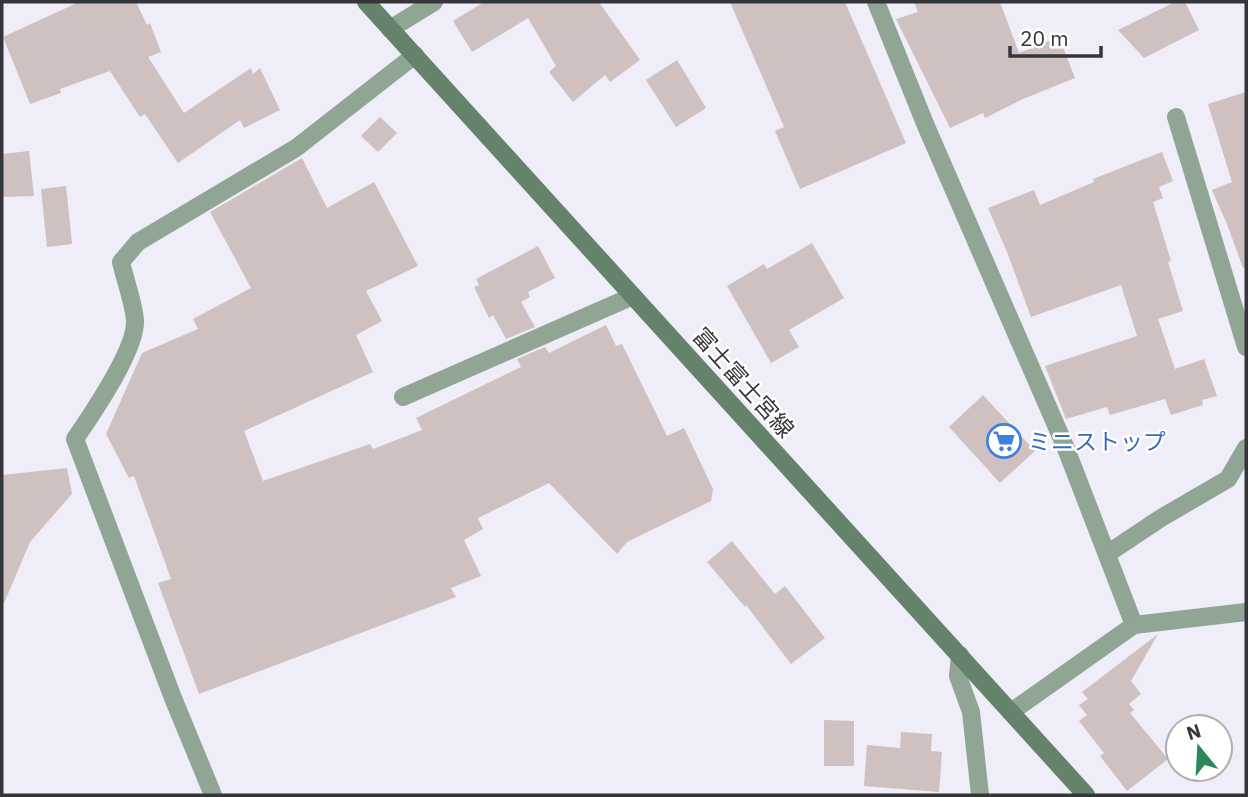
<svg xmlns="http://www.w3.org/2000/svg" width="1248" height="797" viewBox="0 0 1248 797" font-family="'IBM Plex Sans','Noto Sans JP',sans-serif">
	<style>
		.building { fill: #cec1c0 }
		.lines { fill: none; stroke-linecap: round; stroke-linejoin: round }
		.street { stroke: #91a595; stroke-width: 18 }
		.secondary { stroke: #65826b; stroke-width: 18 }
		.labels { text-anchor: middle; dominant-baseline: central; stroke-width: 5; stroke-linejoin: round; paint-order: stroke }
		.street-label { font-size: 23px; fill: #36363a; stroke: #fff }
		.shop-label { font-size: 23px; fill: #366cbe; stroke: #fff; text-anchor: start }
	</style>
	<rect width="100%" height="100%" fill="#eeedf8"/>
	<g class="building">
		<path d="M79 2H136L147 25 150 23 161 52 148 57 184 113 251 68 253 74 260 68 280 110 244 128 240 120 178 163 145 114 140 117 110 71 60 89 61 93 30 104 3 37Z"/>
		<path d="M484 2H599L640 60 610 82 605 75 573 102 549 72 556 66 528 18 472 52 453 21Z"/>
		<path d="M730 2H845L906 143 800 189 775 131 784 127Z"/>
		<path d="M914 2H1000L1019 53 1059 37 1075 78 1023 99 985 118 983 113 950 128 896 19 918 12Z"/>
		<path d="M1175 2H1185L1199 30 1144 58 1118 30Z"/>
		<path d="M677 60 706 108 676 127 646 80Z"/>
		<path d="M1246 92V267L1243 268 1227 224 1212 190 1232 182 1208 104Z"/>
		<path d="M380 117 397 133 378 152 361 136Z"/>
		<path d="M29 151 34 196 2 197V154Z"/>
		<path d="M1162 152 1173 181 1159 187 1163 198 1153 202 1171 261 1168 262 1183 311 1158 319 1175 369 1204 359 1217 396 1202 400 1203 405 1171 415 1165 399 1110 415 1107 407 1066 419 1045 366 1137 336 1121 285 1031 317 1007 252 988 208 1034 190 1040 205 1094 182 1093 179Z"/>
		<path d="M302 158 327 208 374 182 418 266 366 291 382 321 356 335 373 372 244 431 263 481 370 444 373 449 422 430 416 418 521 367 517 359 545 347 549 353 606 325 616 346 622 344 667 436 684 428 713 489 711 501 627 542 617 554 549 483 478 518 483 529 464 540 481 576 451 588 456 597 199 694 158 583 171 579 134 476 129 478 106 434 142 353 198 329 193 319 251 288 210 212Z"/>
		<path d="M66 186 72 244 47 247 41 189Z"/>
		<path d="M812 243 844 298 789 330 799 347 771 363 727 286 764 264 767 269Z"/>
		<path d="M538 246 555 278 528 292 530 297 521 302 535 327 506 339 493 315 489 318 474 287 479 285 476 279Z"/>
		<path d="M983 395 1035 451 1000 483 949 427Z"/>
		<path d="M67 468 72 494 30 542 2 608V475Z"/>
		<path d="M732 541 775 594 785 586 825 638 791 664 746 605 745 607 707 562Z"/>
		<path d="M1158 634 1131 681 1141 694 1129 704 1134 710 1130 713 1168 759 1127 791 1100 756 1104 753 1079 721 1087 715 1079 705 1088 699 1082 692Z"/>
		<path d="M824 720 854 721V766H824Z"/>
		<path d="M901 732 932 734 931 751 942 752 939 792 864 786 867 745 900 748Z"/>
	</g>
	<g class="lines">
		<g class="street">
			<path d="M876 2 926 126 1065 446 1134 625"/>
			<path d="M390 29 434 2"/>
			<path d="M1176 117 1246 347"/>
			<path d="M403 397 633 296"/>
			<path d="M1107 554 1161 518 1228 479 1246 448"/>
			<path d="M960 655 958 676 971 712 980 795"/>
			<path d="M1011 712 1134 625 1246 612"/>
			<path d="M213 795 173 698 75 439C92 414 137 349 135 320 133 300 125 280 121 262L138 242 296 148 415 55"/>
		</g>
		<path class="secondary" d="M366 2 1086 795"/>
	</g>
	<defs>
		<g id="supermarket-ring" transform="scale(1.75)"><circle r="9.5" fill="#fff" stroke="#3f7fe0" stroke-width="1.5"/><path d="M-6-5.5h2.5l.6 2H6L4.5 2H-2.5L-4.4-4H-6ZM-1.5 3.2a1.3 1.3 0 1 0 .1 0ZM3 3.2a1.3 1.3 0 1 0 .1 0Z" fill="#3f7fe0"/></g>
	</defs>
	<g fill-rule="evenodd">
		<use href="#supermarket-ring" x="1004" y="441"/>
	</g>
	<g class="labels">
		<g class="street-label">
			<text transform="translate(744 382) rotate(48)">富士富士宮線</text>
		</g>
		<g class="shop-label">
			<text x="1028" y="441">ミニストップ</text>
		</g>
	</g>
	<rect width="1248" height="797" fill="none" stroke="#36363a" stroke-width="7"/>
	<g transform="translate(1199 748) rotate(342)"><circle r="33" fill="#ffffff" stroke="#afafb0" stroke-width="2"/>
	<path d="M0-5L12 26L0 18L-12 26Z" fill="#2b875e"/>
	<text y="-10" font-size="19" font-weight="bold" text-anchor="middle" fill="#36363a">N</text>
	</g>
	<path d="M1010 46v10h91v-10" fill="none" stroke="#36363a" stroke-width="3.5"/>
	<text x="1020" y="46" font-size="21" fill="#36363a" stroke="#ffffff" stroke-width="5" paint-order="stroke">20 m</text>
</svg>
